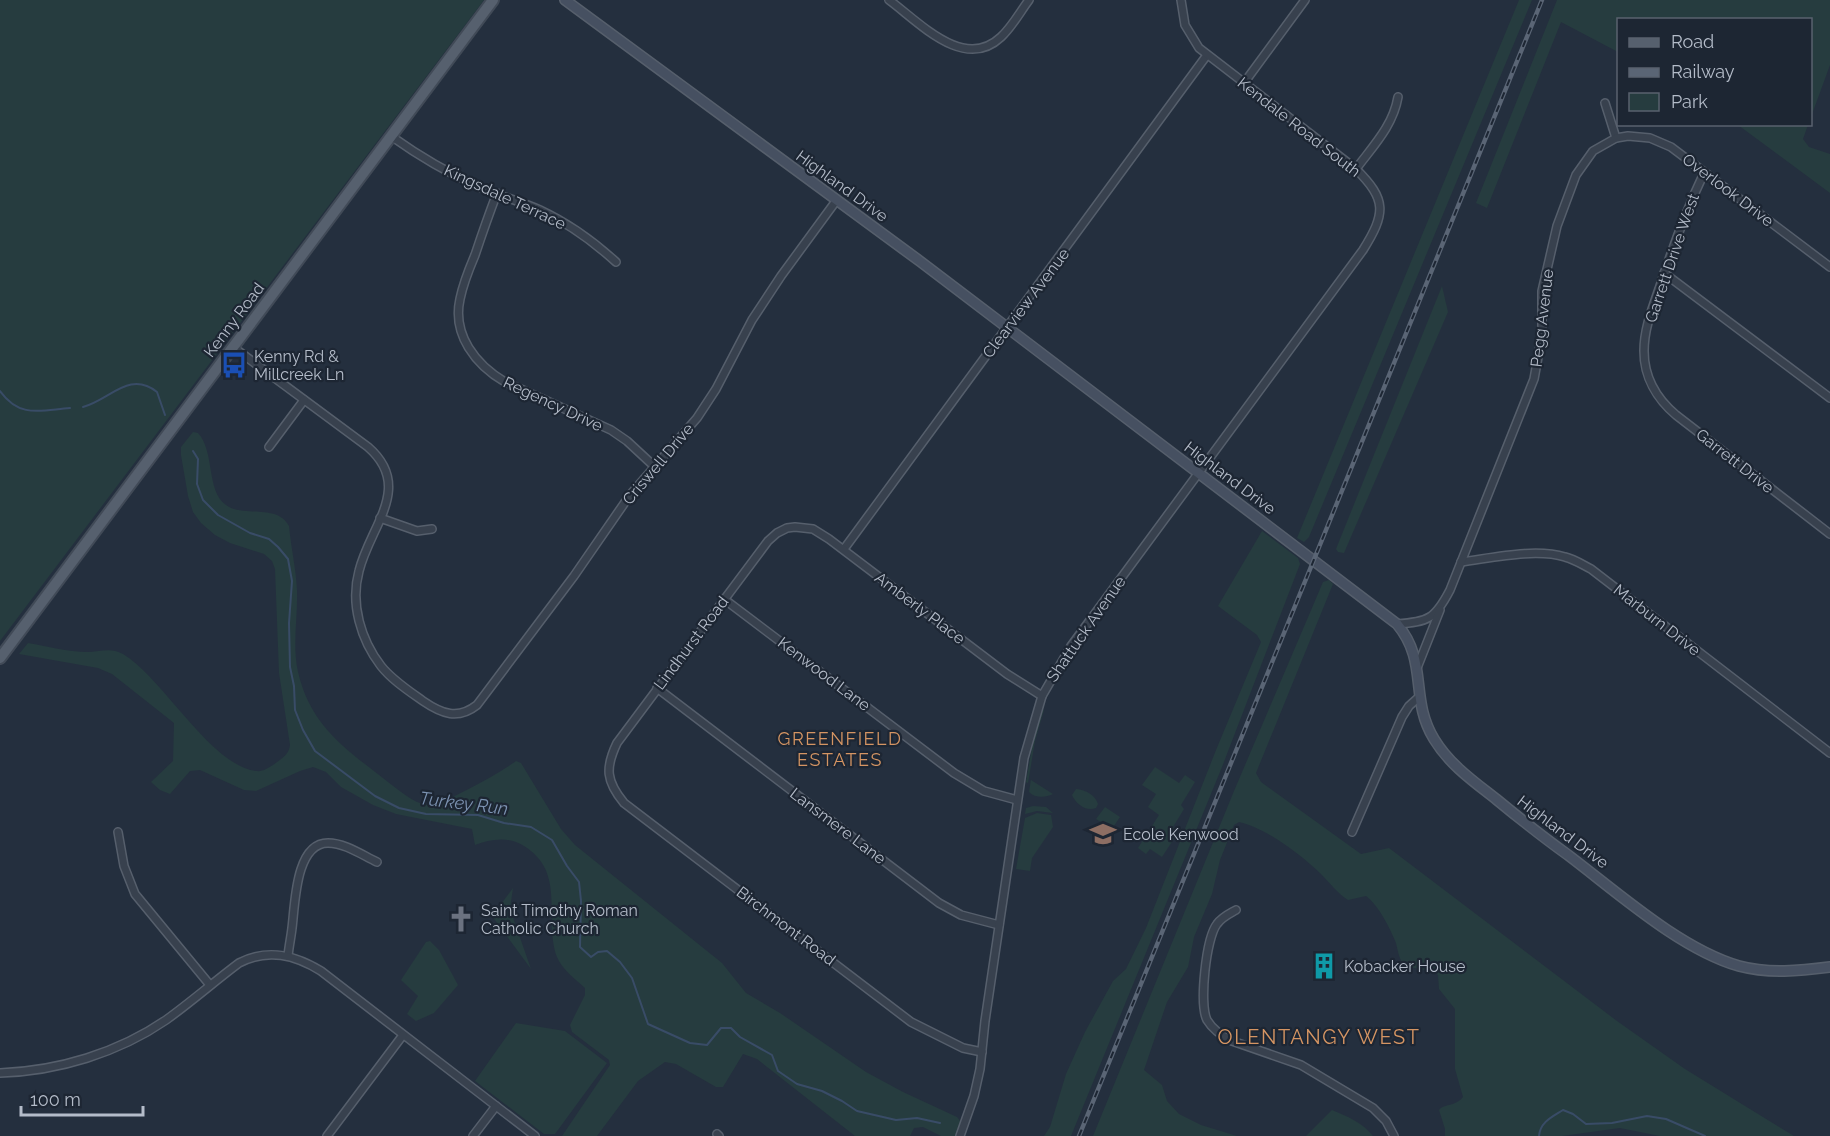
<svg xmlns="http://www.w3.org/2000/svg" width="1830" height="1136" viewBox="0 0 1830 1136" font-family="Raleway,sans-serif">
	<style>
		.green { fill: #263c3f }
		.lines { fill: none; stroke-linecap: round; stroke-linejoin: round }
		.stream { stroke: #394c67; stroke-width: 2 }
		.street-casing { stroke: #565f6c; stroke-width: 10 }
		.secondary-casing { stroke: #565f6c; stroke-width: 12 }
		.primary-casing { stroke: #414a57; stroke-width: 14 }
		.street { stroke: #38414e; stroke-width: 7 }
		.secondary { stroke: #465061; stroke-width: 9 }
		.primary { stroke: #56606e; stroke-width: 10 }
		.rail-casing { stroke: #5a6575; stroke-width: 4.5 }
		.rail { stroke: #1d2633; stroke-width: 2; stroke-dasharray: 7; stroke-linecap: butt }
		.labels { text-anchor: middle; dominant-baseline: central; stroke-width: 4.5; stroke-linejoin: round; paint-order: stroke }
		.street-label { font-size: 16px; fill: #b4bcc9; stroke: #1d2633 }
		.poi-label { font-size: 16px; fill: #b4bcc9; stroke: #1d2633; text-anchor: start }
		.neighbourhood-label { font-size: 18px; letter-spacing: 1.5px; fill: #d59563; stroke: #1d2633 }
		.water-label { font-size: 18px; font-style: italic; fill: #7c92b1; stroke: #1d2633 }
		.quarter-label { font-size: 20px; letter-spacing: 1.5px; fill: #d59563; stroke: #1d2633 }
	</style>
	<rect width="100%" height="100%" fill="#242f3e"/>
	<g class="green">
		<path d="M0 0H484L0 641Z"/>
		<path d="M1519 0H1532L1309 537 1304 542 1297 538Z"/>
		<path d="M1557 0H1830V65L1811 117 1810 20H1618V52L1561 22 1487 208 1476 203Z"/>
		<path d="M1738 125H1808L1803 139 1809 147 1830 154V193Z"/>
		<path d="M1442 286 1448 312 1344 553 1338 552 1336 549Z"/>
		<path d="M193 432 198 433C215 451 206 491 226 505 243 518 277 503 289 526 291 547 296 569 297 590 298 617 292 645 298 672 311 727 346 749 388 782 399 790 413 803 427 805 442 806 503 771 516 761L521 763 561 829 575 845 722 963 746 993 780 1013 866 1072 903 1092 957 1117 962 1123 955 1136H941L923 1127 914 1128 910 1136H855L757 1059 743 1054 723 1087H716L676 1064 665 1062 638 1081 597 1136H562L610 1065 609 1060 572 1032 570 1025 585 995V988C575 979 562 969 557 957 543 917 567 873 524 846 508 836 491 839 475 845L472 829 396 814 373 805 341 787 326 772 313 767 300 771 256 791 244 790 200 770 190 771 170 794 160 790 151 782 173 761 174 723 112 674 98 668 19 654 28 643C47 646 68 652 87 652 101 652 110 647 123 654 162 677 211 766 256 771 263 772 268 768 273 765 281 759 289 755 290 745L279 673 275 569 272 561 264 554 230 543 215 535 201 523 193 512 188 496 181 455V447Z"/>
		<path d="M1262 531 1298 558 1300 564 1222 767 1071 1136H1044L1050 1127 1066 1074 1085 1032 1113 981 1126 969 1146 928 1216 750 1261 642 1257 635 1218 606Z"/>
		<path d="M1329 580 1333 584 1256 773 1261 782 1361 854 1389 848 1617 1021 1685 1069 1794 1136H1660L1620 1128 1562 1136H1445V1129L1439 1110C1445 1103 1455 1107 1463 1097L1455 1069V1009L1439 989 1438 975 1434 972 1405 966C1399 960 1398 951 1396 943 1390 928 1379 906 1366 896L1348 900C1337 893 1330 883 1321 874 1300 854 1266 828 1239 822L1234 825 1220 860 1212 894 1194 937 1188 967 1167 1002 1144 1070 1162 1085 1167 1101 1179 1114 1201 1125 1237 1136H1093L1234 791 1323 582Z"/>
		<path d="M1042 710H1044L1035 741 1028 783 1026 782 1033 741Z"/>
		<path d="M1155 767 1179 783 1185 775 1195 782 1181 805 1184 809 1173 827 1179 831 1162 857 1150 849 1146 854 1138 848 1159 815 1148 807 1156 794 1142 785Z"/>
		<path d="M1031 779V780L1053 794C1045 798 1035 798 1029 792Z"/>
		<path d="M1076 789C1086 790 1095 795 1098 804L1096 808C1086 812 1076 804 1072 795Z"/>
		<path d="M1033 806 1046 807 1053 813 1037 811 1025 814 1026 808Z"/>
		<path d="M1105 807 1120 817 1112 829 1096 819Z"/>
		<path d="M1037 813 1051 815 1053 827 1032 858 1030 871 1016 869 1025 818Z"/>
		<path d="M513 888 510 909 531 969 492 916Z"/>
		<path d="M430 941 439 950 458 985 434 1013 416 1021 407 1014 418 996 401 980 426 942Z"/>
		<path d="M516 1023 565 1031 607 1063 555 1134H544L475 1081Z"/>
		<path d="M1332 1110C1348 1117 1362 1122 1373 1136H1306Z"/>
	</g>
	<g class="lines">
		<g class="stream">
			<path d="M0 391C20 419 42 410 70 408"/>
			<path d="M83 407C110 400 129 370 157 392L165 415"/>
			<path d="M193 451 198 459 197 484 203 500 218 515 250 533 269 539 278 547 288 559 292 581 289 623 290 667 294 686 295 710 303 730 315 751 375 796 399 808 426 814 478 815 504 823 531 827 552 840 567 866 579 882 581 901 580 947 591 957 598 952 607 951 620 962 632 978 648 1024 690 1043 707 1045 721 1028H731L740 1037 772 1055 778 1071 797 1084 822 1091 842 1101 857 1111 896 1120 917 1118 940 1123"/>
			<path d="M1539 1136C1540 1122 1552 1117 1563 1110L1573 1114 1586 1124 1612 1123 1647 1116 1666 1119 1705 1136"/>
		</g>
		<g class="street-casing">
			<g id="street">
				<path d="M889 0C919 22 964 72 1001 37 1012 27 1020 12 1029 0"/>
				<path d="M1244 83 1305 0"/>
				<path d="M1605 103 1616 138"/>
				<path d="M391 136C419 156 448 173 479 187 499 196 520 201 540 210 568 223 593 241 616 262"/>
				<path d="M1356 169C1373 146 1393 126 1398 97"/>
				<path d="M1704 173C1686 211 1672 249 1659 289 1652 309 1644 329 1644 351 1644 377 1657 399 1676 415L1830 534"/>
				<path d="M497 193C489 214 482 234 475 255 469 269 463 284 460 299 452 335 476 365 505 382L611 430 627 441 655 467"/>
				<path d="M1664 273 1830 398"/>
				<path d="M233 347 368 447C414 487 370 526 359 571 350 604 361 640 381 666 392 680 409 691 423 701 442 714 458 720 477 705L574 576 630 495 697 418 716 389 752 320 781 276 836 201"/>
				<path d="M269 447 304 400"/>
				<path d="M380 518 417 531 432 529"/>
				<path d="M844 549 1207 55"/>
				<path d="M1461 562C1492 558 1535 548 1565 557 1574 559 1583 565 1591 569L1830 753"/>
				<path d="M724 599 954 773 984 791 1017 800"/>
				<path d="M1397 624C1428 622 1435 619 1450 590L1534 379 1542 335V291L1557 226 1576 175 1593 151 1616 138 1628 136 1650 138 1671 147 1830 267"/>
				<path d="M1417 668 1440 610"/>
				<path d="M657 688 939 903 961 915 999 925"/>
				<path d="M118 832 124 866 135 894 210 985"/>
				<path d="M1352 832 1402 717 1409 706 1419 697"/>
				<path d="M1236 910C1229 914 1222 917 1217 924 1206 938 1199 1004 1207 1020 1213 1030 1222 1036 1232 1041L1301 1065 1373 1108 1386 1121 1394 1136"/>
				<path d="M288 956C289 946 291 937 292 928 295 906 295 843 328 843 345 843 362 855 377 862"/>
				<path d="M982 1052 963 1048 911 1022 624 803C606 781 605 768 617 743L768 541 777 533 787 528 795 527 813 529 829 539 1007 674 1042 696"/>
				<path d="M0 1073C58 1071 118 1053 166 1020 191 1002 215 981 239 963 268 948 295 955 321 971L535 1136"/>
				<path d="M717 1134 719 1136"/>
				<path d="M327 1136 403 1035"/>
				<path d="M473 1136 496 1106"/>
				<path d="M960 1136 974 1096 980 1069 985 1021 1024 758 1042 696 1071 646 1363 250C1386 213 1387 200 1356 169L1199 48 1185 25 1181 0"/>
			</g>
		</g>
		<g class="secondary-casing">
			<path id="secondary" d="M565 0 921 262 1397 624C1429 662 1409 698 1434 739 1449 764 1473 781 1496 799 1519 818 1543 837 1568 855 1617 892 1680 949 1739 966 1769 974 1800 971 1830 967"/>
		</g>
		<g class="primary-casing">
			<path id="primary" d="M0 658 493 0"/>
		</g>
		<use href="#street" class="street"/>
		<use href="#secondary" class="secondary"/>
		<use href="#primary" class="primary"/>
		<g class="rail-casing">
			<path id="rail" d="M1079 1136 1542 0"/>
		</g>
		<use href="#rail" class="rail"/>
	</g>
	<defs>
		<g id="bus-bare" transform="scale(2.07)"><path d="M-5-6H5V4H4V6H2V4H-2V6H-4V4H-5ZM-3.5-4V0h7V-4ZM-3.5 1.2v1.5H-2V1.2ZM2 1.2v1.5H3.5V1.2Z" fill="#1a4fb4" stroke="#1d2633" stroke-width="2.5" paint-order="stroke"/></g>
		<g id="school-bare" transform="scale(2.07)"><path d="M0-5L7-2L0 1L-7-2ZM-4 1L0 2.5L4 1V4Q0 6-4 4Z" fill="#8d6e63" stroke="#1d2633" stroke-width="2.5" paint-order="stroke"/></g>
		<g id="church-bare" transform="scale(2.07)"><path d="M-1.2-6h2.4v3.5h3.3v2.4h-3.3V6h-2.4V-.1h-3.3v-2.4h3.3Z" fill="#6b7280" stroke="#1d2633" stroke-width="2.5" paint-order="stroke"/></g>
		<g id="building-bare" transform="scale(2.07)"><path d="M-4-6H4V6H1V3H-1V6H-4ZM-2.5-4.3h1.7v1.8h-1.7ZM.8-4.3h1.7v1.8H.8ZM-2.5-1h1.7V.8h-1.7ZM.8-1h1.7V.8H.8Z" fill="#0f9aa8" stroke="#1d2633" stroke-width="2.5" paint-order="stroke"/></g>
	</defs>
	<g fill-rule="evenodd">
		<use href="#bus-bare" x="234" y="365"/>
		<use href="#school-bare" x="1103" y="834"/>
		<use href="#church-bare" x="461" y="919"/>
		<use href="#building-bare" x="1324" y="966"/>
	</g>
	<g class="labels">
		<g class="street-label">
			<text transform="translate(1299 127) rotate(38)">Kendale Road South</text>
			<text transform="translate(842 186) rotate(36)">Highland Drive</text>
			<text transform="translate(1728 190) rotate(37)">Overlook Drive</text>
			<text transform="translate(505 197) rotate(25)">Kingsdale Terrace</text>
			<text transform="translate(1672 258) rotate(-71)">Garrett Drive West</text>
			<text transform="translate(1026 303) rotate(-53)">Clearview Avenue</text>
			<text transform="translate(1542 318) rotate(-83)">Pegg Avenue</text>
			<text transform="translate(234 320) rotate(-53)">Kenny Road</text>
			<text transform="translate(553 404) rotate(25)">Regency Drive</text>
			<text transform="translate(1735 461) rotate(38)">Garrett Drive</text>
			<text transform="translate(658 464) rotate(-50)">Criswell Drive</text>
			<text transform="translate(1230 478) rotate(37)">Highland Drive</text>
			<text transform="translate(920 608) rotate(37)">Amberly Place</text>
			<text transform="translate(1657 620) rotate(38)">Marburn Drive</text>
			<text transform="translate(1086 629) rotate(-55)">Shattuck Avenue</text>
			<text transform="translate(691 643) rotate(-53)">Lindhurst Road</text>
			<text transform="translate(824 674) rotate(37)">Kenwood Lane</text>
			<text transform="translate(838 826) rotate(37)">Lansmere Lane</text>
			<text transform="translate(1563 832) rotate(37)">Highland Drive</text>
			<text transform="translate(786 926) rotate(37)">Birchmont Road</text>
		</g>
		<g class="poi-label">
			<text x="254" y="356">Kenny Rd &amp;<tspan x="254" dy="18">Millcreek Ln</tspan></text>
			<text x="1123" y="834">Ecole Kenwood</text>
			<text x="481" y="910">Saint Timothy Roman<tspan x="481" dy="18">Catholic Church</tspan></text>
			<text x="1344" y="966">Kobacker House</text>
		</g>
		<g class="neighbourhood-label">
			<text x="840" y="738">GREENFIELD<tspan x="840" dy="21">ESTATES</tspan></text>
		</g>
		<g class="water-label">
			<text transform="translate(464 803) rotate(7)">Turkey Run</text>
		</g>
		<g class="quarter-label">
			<text x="1319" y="1037">OLENTANGY WEST</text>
		</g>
	</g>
	<rect x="1617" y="18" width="195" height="108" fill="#1d2633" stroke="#59626f" stroke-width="1.5"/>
	<rect x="1629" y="38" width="30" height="9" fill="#56606e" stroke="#59626f" stroke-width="1.5"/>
	<text x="1671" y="48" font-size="18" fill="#b4bcc9">Road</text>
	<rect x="1629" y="68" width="30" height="9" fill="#5a6575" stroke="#59626f" stroke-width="1.5"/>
	<text x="1671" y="78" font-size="18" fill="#b4bcc9">Railway</text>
	<rect x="1629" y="93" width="30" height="18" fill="#263c3f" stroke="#59626f" stroke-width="1.5"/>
	<text x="1671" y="108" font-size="18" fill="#b4bcc9">Park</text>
	<path d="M21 1106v9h122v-9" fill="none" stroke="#b4bcc9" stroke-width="3"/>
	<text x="30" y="1106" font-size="18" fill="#b4bcc9" stroke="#1d2633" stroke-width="4.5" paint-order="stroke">100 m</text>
</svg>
